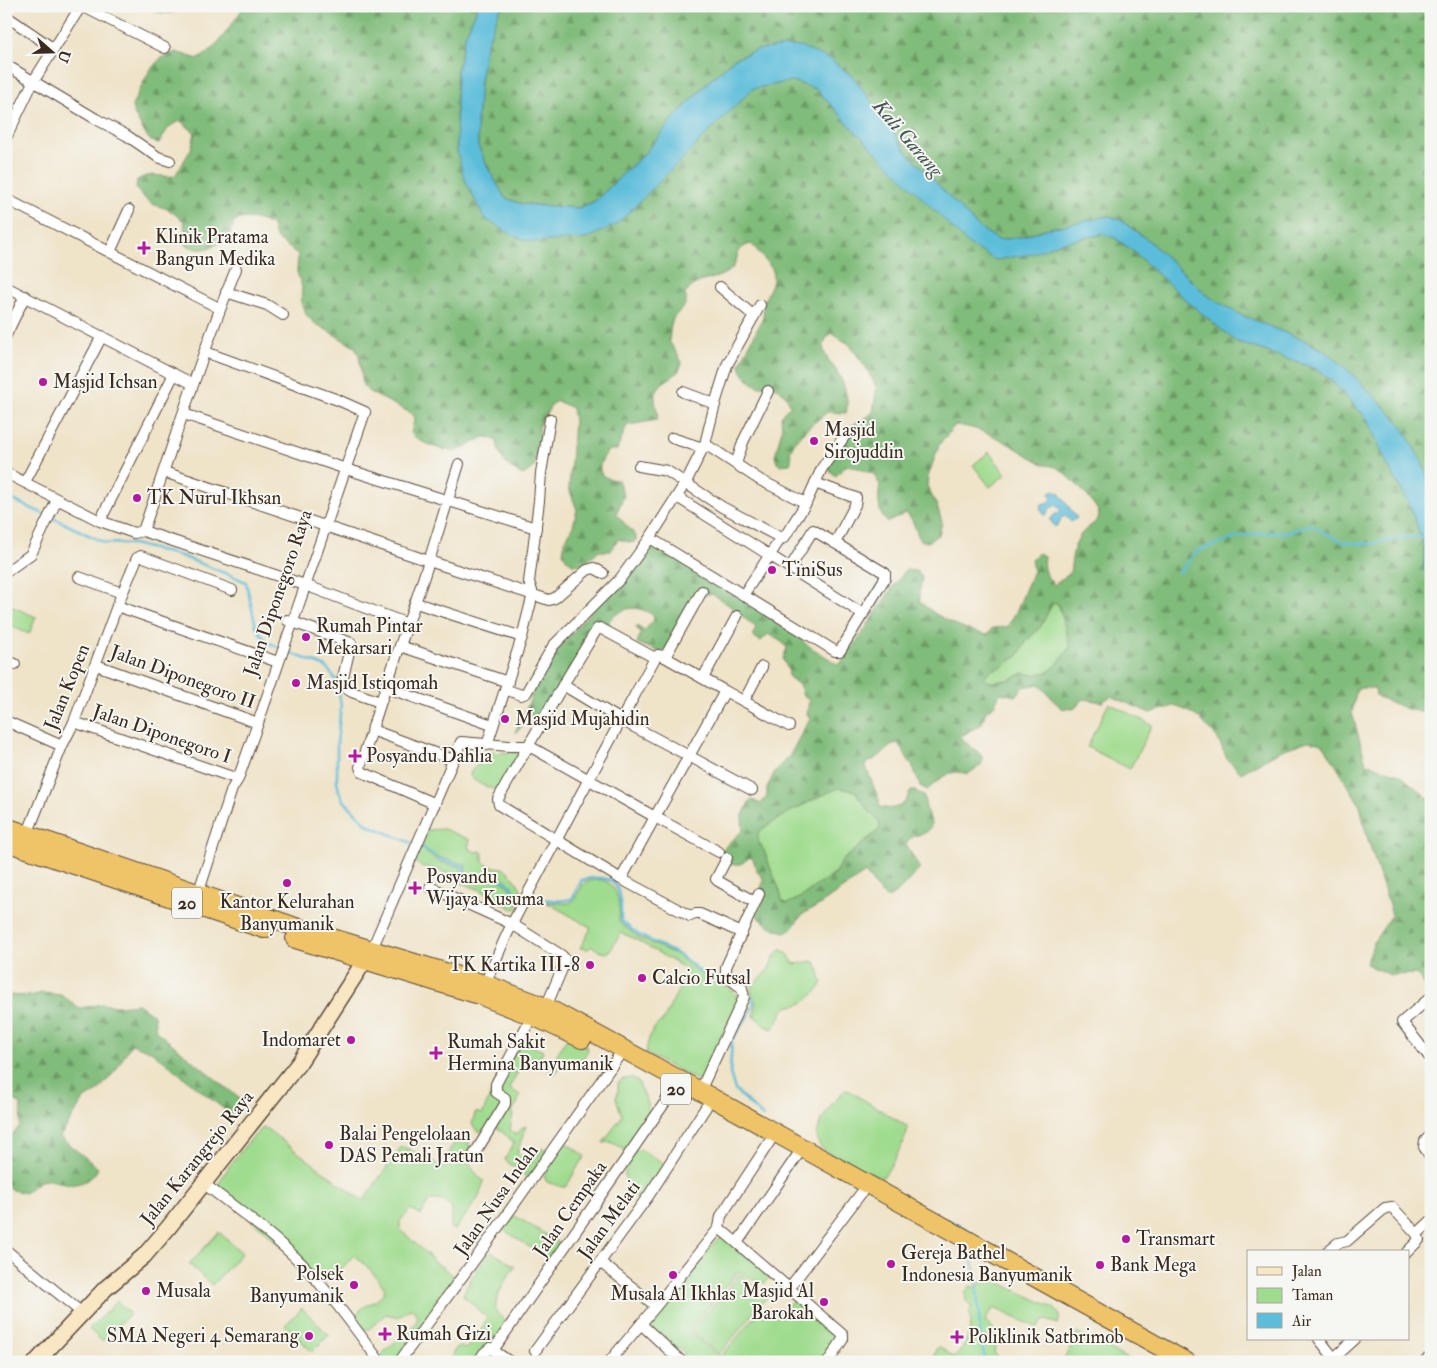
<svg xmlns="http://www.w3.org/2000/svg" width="1437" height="1368" viewBox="0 0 1437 1368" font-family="'IM FELL Double Pica',serif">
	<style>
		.green { fill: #a0dc8f; stroke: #6e8356 }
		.forest { fill: url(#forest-firs); stroke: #5e734c; fill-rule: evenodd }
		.water { fill: #5cbdda; stroke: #4c747c }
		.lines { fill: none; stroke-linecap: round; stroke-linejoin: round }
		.stream { stroke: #5cbdda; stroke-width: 2.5 }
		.minor-casing { stroke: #564638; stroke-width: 12 }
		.secondary-casing { stroke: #564638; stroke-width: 18 }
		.trunk-casing { stroke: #564638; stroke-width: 20 }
		.minor { stroke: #fff; stroke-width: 10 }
		.secondary { stroke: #f9e7c3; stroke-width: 15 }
		.trunk { stroke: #efc469; stroke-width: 18 }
		.poi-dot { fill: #b5179e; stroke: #f6f6f2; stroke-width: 2 }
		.labels { text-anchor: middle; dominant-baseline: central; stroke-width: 4; stroke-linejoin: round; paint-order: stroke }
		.shield { fill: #f6f6f2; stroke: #73675e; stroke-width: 1 }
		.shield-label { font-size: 18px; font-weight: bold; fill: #3b2a1e }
		.poi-label { font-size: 19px; fill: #3b2a1e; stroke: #f6f6f2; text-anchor: start }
		.street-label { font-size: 19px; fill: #3b2a1e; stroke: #f6f6f2 }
		.water-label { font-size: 20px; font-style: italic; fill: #455656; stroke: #f6f6f2 }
	</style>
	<defs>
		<pattern id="forest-firs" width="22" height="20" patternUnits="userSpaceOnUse" patternTransform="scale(1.25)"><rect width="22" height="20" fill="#80bc7a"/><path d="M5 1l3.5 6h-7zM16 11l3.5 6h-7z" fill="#6a9963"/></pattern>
	</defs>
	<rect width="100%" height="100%" fill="#f6f6f2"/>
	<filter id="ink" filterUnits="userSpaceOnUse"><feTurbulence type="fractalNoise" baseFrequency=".02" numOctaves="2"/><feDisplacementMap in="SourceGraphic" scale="10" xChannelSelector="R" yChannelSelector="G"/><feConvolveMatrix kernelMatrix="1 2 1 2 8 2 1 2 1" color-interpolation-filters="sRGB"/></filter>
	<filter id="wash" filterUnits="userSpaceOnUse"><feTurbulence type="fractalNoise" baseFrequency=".0096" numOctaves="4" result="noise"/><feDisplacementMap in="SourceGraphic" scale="20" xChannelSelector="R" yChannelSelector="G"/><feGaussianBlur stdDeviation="1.12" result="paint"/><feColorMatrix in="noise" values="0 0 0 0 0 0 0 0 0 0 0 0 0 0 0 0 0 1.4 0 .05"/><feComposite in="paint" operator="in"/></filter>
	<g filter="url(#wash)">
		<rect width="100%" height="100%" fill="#efe3c8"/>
		<g class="green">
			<path d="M989 452 1006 474 990 487 973 465Z"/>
			<path d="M1056 603C1064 608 1069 637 1070 647L1055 667 1048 672 1032 675 1024 673 1009 680 989 682 986 679 985 675 992 670 1003 666 1009 661 1017 657 1026 642 1041 626 1052 604Z"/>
			<path d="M6 604 36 617 29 634 6 624Z"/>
			<path d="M1109 703 1152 725 1130 769 1087 747Z"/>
			<path d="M486 751 500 753 518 752 516 762 501 788C491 791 477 784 470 776L471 771 478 765Z"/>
			<path d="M840 788 855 791 868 810 880 821V829L842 861 834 874 820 883 801 897 787 905 782 901C780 889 776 881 771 870 767 859 765 850 758 841 758 838 757 835 758 833 762 825 830 790 840 788Z"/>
			<path d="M444 829 470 840 468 848 476 852 481 851 483 854V862C493 870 500 865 506 870 513 874 520 887 523 894L521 896C514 892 513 886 507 881 494 870 480 878 465 877L466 865C451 860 429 858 421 842L427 830Z"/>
			<path d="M420 848 440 862 461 867 463 879C476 882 493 874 505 883 511 888 514 897 519 903L516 909 510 908 508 905H505L481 890 461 883 454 876 435 869 420 866 415 861Z"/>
			<path d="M593 880C597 880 602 879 605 881 620 887 620 910 619 922L638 937 679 956 705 977 731 989 736 994 740 1000 701 1082 646 1054C646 1043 653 1024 663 1021L688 970 633 938 621 933 610 951 606 953 599 951 592 946 588 949 580 948 590 930V927L546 902C578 904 568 907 585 882Z"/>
			<path d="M781 950C789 952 789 957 793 963 801 965 806 961 814 961 822 970 817 976 823 983 818 991 809 1000 800 1004 795 1006 789 1005 785 1009 779 1014 779 1024 772 1029L765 1026 754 1016 756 1002C754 997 749 992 752 987 754 982 762 978 766 973 772 966 772 955 781 950Z"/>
			<path d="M567 1038 586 1046 588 1050 577 1068 575 1069 562 1063 558 1071 555 1074 550 1072 548 1069Z"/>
			<path d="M523 1042 543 1051 536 1067 520 1068 509 1088 520 1095 517 1104 511 1112 513 1114 510 1130 516 1135 523 1127 526 1126 517 1153 534 1161 541 1149H545V1154L525 1184 527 1177 506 1161 505 1159 514 1143C511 1139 498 1128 494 1127L481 1132 477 1131 472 1124 475 1114 477 1112 481 1114 483 1113 495 1082Z"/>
			<path d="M633 1078 639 1083C640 1090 644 1094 647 1101 654 1119 636 1137 627 1151L611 1142 603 1143 622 1116 616 1098 618 1092V1083L623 1079Z"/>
			<path d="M846 1089 908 1127C907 1138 890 1169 882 1178 871 1174 825 1154 820 1146 809 1130 834 1100 846 1089Z"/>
			<path d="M264 1127 363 1201 401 1147 406 1148 438 1164H441L455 1142 461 1137 467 1138C473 1151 467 1156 471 1166 474 1172 479 1177 484 1181L479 1197 455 1230 450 1228C453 1216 455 1205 442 1201 438 1200 434 1199 430 1201 426 1204 424 1211 421 1215L411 1209 400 1221V1229L434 1261 458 1279 394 1362H383L381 1356C391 1342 413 1333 418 1318L413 1309 408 1310 398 1317 386 1314 369 1329H360L355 1318C361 1301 380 1306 385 1289 376 1276 367 1265 354 1255L337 1274 324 1283 222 1194 217 1187C227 1167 247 1141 264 1127Z"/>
			<path d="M565 1142 585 1156 580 1163 566 1187H562L547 1182 544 1177C548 1164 555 1150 565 1142Z"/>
			<path d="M640 1149 665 1164 642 1201 633 1196C621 1174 623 1171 635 1150Z"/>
			<path d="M515 1216 558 1242C559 1249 556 1257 549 1260L504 1230 510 1218Z"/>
			<path d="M219 1232 242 1253 212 1285 189 1264Z"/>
			<path d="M725 1237 768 1274 769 1278 765 1283 753 1280 739 1271 688 1331 720 1357 758 1313 764 1308 776 1310 782 1309 794 1300 801 1304 817 1319 842 1337 824 1362H673L680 1360 685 1353C677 1346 666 1344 658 1336 654 1333 652 1326 650 1322L694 1268 700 1257 720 1238Z"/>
			<path d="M492 1252 515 1266C506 1279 496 1294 495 1310L503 1319 506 1326 495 1343 502 1362H450L449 1360 456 1348 460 1346 465 1349C472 1345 484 1326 487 1318L463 1295C467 1285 483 1258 492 1252Z"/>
			<path d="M740 1274 767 1297 719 1354 691 1331Z"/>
			<path d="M983 1279H992L1054 1308 1060 1315 1058 1324 1046 1320 1042 1322 1038 1328 994 1308 985 1320 996 1333 998 1341 994 1352 1001 1362H932L936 1349 940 1347 954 1357C964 1351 975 1325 969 1314L972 1307 966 1301 965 1294 970 1286 977 1288Z"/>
			<path d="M117 1301 130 1314 102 1341 89 1329Z"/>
			<path d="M302 1308 329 1335 312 1352 285 1325Z"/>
			<path d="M1077 1333 1134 1362H1063Z"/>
		</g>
		<g class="forest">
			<path d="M148 6H180L175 12C165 14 155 14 148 6Z"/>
			<path d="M242 6H478L465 36 457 71 456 103 457 151 484 218 617 224 752 89 792 81 816 89 856 132 937 211 952 229 1031 254 1059 243 1103 234 1115 238 1134 252 1188 302 1235 341 1314 368 1330 379 1367 419 1387 464 1410 506 1424 546V571L1431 578V714L1407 709 1376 696 1375 688H1357L1352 713 1366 763 1399 774 1429 799 1431 805V993L1416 974 1390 975 1366 964 1375 940 1392 915 1366 833 1360 805 1323 744 1308 741 1279 751 1241 773 1227 759 1217 737 1200 719 1188 711 1174 706 1150 713 1111 696 1102 702 1084 699 1074 709 1061 708 1039 684 1023 687 1016 696 1000 693 994 706 986 711 982 724 961 736C966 747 979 749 983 759L981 765 968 774C947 768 941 779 927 790L920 786 913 767 898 743 893 744 878 757 867 763 866 767 879 800V806C887 810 897 809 904 803 907 800 908 795 911 791H915L923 795C925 800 925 806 927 811 931 819 935 830 922 834 914 836 910 837 906 844L920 869C909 879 901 891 888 898 878 894 873 881 865 873L815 908C799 913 799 921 789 932 776 932 766 924 757 916V912L762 906C759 896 759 890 764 881L761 875 758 873 753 859 750 857 741 864 727 865 719 858 722 850 743 830 742 818 749 802 752 800 761 804 767 796V788L775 771 790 755 810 718 807 714 809 700 801 693 802 691 799 685 788 676 789 672 783 659 787 648 782 642 768 634 761 641 752 636 756 628 754 626 730 606 712 594 702 595 668 649 660 652 637 643 641 633 635 627 637 626 644 631 654 620 653 615C635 604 624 607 609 620L610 626H601L538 721 524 724 517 732H515L526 710 539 676 553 655 647 546 653 545 754 606 769 618 792 632 807 645 839 665C864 635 881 600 906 570L916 571 922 577 919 594 920 602C939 619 964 630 988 635L992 628 1007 627 1016 612 1033 571 1031 559 1039 553 1044 556C1042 569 1045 575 1054 585L1070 573C1072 558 1073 541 1085 530 1090 526 1099 521 1099 514 1099 506 1064 470 1056 467 1051 465 1046 466 1041 463 1013 447 988 428 955 425L939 445 928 477 927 486 937 506 942 522 939 534 928 542 920 540 912 520 906 513 888 522C877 515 878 496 880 485L874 474 848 465 844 467 836 476 830 471 829 466 834 455 853 425 867 417 873 412 877 388 865 366 849 344 831 333C817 347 825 355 834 367 843 380 850 398 846 413L827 412C814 424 798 432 791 449 789 454 793 458 790 464L780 465 777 463 775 456 782 429 781 417 782 414 790 406C789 397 778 385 769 385 767 385 761 386 760 387 751 383 740 374 740 364L763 318 764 302 773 281V270L752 244C732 247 741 263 729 271 712 283 698 276 685 294 690 308 677 310 672 321 670 326 670 334 669 341L682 362C681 366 680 370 677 373 669 380 661 381 656 392 652 401 660 411 657 420L629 425 626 427 617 450H609C596 465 595 479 618 480L624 496 616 514 636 536V540L633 543 618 539 610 551H598L586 563 574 565 567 560 563 553 565 541 573 526 577 510 569 488 574 421 572 408 557 401 553 403 540 423 539 427 540 436 534 467 523 475C508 469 498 457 497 441L488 437H484C477 441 462 450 455 451 444 452 417 442 411 433L415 417 409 412 369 392 363 386 359 355 355 347 313 322 307 316 301 302 302 287 297 272 298 255C288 244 272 242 273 226 260 219 247 215 234 221L229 236C212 247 206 254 186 245L184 221 168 209 152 204 141 195 136 188 137 180C153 171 160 178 175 176L191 149 195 133 181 121C168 124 166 133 159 143L151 141 146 135 134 114 132 106 139 91 150 70 161 58 176 52 198 59C215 51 232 24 243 8ZM1056 603 1059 605 1070 647 1055 667 1048 672 1032 675 1024 673 1009 680 989 682 986 679 985 675 992 670 1004 666 1009 661 1017 657 1026 642 1041 626 1052 604ZM840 788 855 791 868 810 879 821 880 829 842 861 834 875 820 883 801 897 787 904 782 901C780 889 776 881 771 870 767 859 765 850 758 841 758 838 757 835 758 833 762 825 830 790 840 788Z"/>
			<path d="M503 6H1431V485L1422 462 1325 351 1303 340 1239 314 1208 296 1148 240 1119 219 1109 216 1045 229 1020 237 999 240 979 228 924 171 907 152 879 111 786 46 758 50 734 59 711 79 674 118 645 153 595 201 579 208 522 204 505 198 488 168 478 146 477 122 480 81 485 49 499 11Z"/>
			<path d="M42 993 61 995 80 1008 102 1004 116 1006 138 1004 154 1015 156 1031 244 1102 234 1117 151 1051 131 1044 116 1070 97 1092 84 1099 60 1137 98 1168C93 1181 77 1186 65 1184 57 1182 49 1178 41 1181 36 1183 30 1189 25 1193L12 1190 6 1185V1141L20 1126 21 1105 6 1094V995L30 996Z"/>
		</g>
		<g class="water">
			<path d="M478 6H503L499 11 485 49 480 81 477 122 478 146 488 168 505 198 522 204 579 208 595 201 645 153 674 118 711 79 734 59 757 50 786 46 801 47 832 60 853 77 879 111 907 152 979 228 999 240 1020 237 1045 229 1109 216 1119 219 1148 240 1208 296 1239 314 1303 340 1325 351 1346 368 1401 424 1422 462 1431 485V578L1424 571V546L1410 506 1387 464 1367 419 1330 379 1314 368 1235 341 1188 302 1134 252 1115 238 1103 234 1059 243 1031 254 996 260 969 245 856 132 816 89 792 81 752 89 617 224 586 239 531 242 514 236 484 218 464 178 457 151 456 103 457 71 465 36Z"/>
			<path d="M1053 490 1059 493 1077 518 1071 522 1065 516 1060 519V523L1055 527 1050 520 1054 515 1061 511 1057 505 1050 508 1046 515H1044L1040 507 1042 504 1051 501 1052 499 1049 494Z"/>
		</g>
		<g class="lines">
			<g class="stream">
				<path d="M6 497 46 515"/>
				<path d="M51 517 105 543 133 544 181 556 230 575 246 582 256 627 267 642 281 648"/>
				<path d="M1179 573 1197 551 1235 538 1259 533 1289 532 1310 525 1343 542 1369 544 1406 537H1423"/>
				<path d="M286 651 326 667 337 681 341 706 337 743V781L339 791 343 800 368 825 414 844"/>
				<path d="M420 846 441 860 464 866 463 878C478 880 492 872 506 882 513 887 514 895 523 898"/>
				<path d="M528 900C534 901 538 900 544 900 556 899 558 903 572 899L582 880C619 871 622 890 621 921L639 935 680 955 702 973 727 982"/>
				<path d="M747 990 754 1003 748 1016 732 1039 730 1073 735 1090 763 1117"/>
				<path d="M947 1219 965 1228V1230"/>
				<path d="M970 1250 976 1276 981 1343 986 1362"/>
			</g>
		</g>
	</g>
	<g filter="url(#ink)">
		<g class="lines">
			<g class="minor-casing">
				<g id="minor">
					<path d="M6 16 54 49"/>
					<path d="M6 65 96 119 126 135 158 157 170 161"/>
					<path d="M6 138 33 82 79 9 86 8 165 48"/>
					<path d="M6 199 219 308"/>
					<path d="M110 252 129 210"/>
					<path d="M6 287 193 384"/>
					<path d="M226 292 267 305 283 315"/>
					<path d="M754 316 760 305"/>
					<path d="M6 335 25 296"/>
					<path d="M683 392 715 404"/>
					<path d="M184 414 346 469 536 528"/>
					<path d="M672 438 703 448"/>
					<path d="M705 444 760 480 806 503"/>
					<path d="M459 464 429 561 549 600 555 598 587 570 594 568 603 573"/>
					<path d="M736 464 743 442 768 391"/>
					<path d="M639 466 667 471 722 507 781 538"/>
					<path d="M164 472 429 561C411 618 389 673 372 730L453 760"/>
					<path d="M6 473 100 521 134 533 143 531"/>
					<path d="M25 482 102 336"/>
					<path d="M815 483 856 498 855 505 835 543"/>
					<path d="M677 497 863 614"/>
					<path d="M100 521 174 374"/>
					<path d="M143 531 305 585 408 624"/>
					<path d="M143 531C174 443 201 354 236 269"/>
					<path d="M650 538 835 651H840L885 578V573L813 530 790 568"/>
					<path d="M6 572 31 554 57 500"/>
					<path d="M79 577 122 593"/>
					<path d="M744 594 781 538H784L806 503 822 468 846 434"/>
					<path d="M416 603 522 637"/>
					<path d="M117 606 278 662"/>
					<path d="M287 620 351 643 342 682 343 686 352 692 380 702"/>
					<path d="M400 646 508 682"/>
					<path d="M665 657 702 591"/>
					<path d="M655 658 600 628 597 629 563 685 498 799 499 805 621 879 655 817 719 852"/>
					<path d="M6 660 15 664"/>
					<path d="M96 665 258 723"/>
					<path d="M703 678 737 616"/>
					<path d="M385 687 492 725"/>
					<path d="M505 689 521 695 526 693 553 646 620 579 650 538 686 482 705 444 715 404 727 365 754 316 720 287"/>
					<path d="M725 691 789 726"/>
					<path d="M744 701 762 667"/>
					<path d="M6 721 62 746"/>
					<path d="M74 722 238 779"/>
					<path d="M372 730 360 767 362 772 435 804"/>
					<path d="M487 745 522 637 533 594 529 582 539 501 541 473 550 419"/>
					<path d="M27 835 62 746 74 722 117 606 137 558 141 556 232 590"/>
					<path d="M727 858 716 879 718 881 755 902"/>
					<path d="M621 879 690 916 695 914H700L742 933"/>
					<path d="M430 887 512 924 561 955 564 958V964L546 1007"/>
					<path d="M197 897 232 789 238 779 258 723 365 412 338 400 205 352"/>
					<path d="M372 949 461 742 509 746H529L655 817 689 756 752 790"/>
					<path d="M483 987C494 966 502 943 513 922 559 833 607 746 655 658L658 655 663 656 725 691 689 756 621 720 563 685"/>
					<path d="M1431 997 1402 1022 1431 1059"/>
					<path d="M700 1091 744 997 742 988 726 976V967L759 894"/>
					<path d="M1431 1135 1425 1141 1424 1147 1431 1157"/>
					<path d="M472 1158 505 1104V1098L496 1092V1084L532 1016"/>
					<path d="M203 1183C237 1209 271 1233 301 1263 330 1293 355 1328 380 1362"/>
					<path d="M719 1228 721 1216 770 1141"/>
					<path d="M737 1243 843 1335V1339L828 1362"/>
					<path d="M6 1250 82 1313"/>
					<path d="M1328 1251 1338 1243 1347 1241 1385 1208 1392 1207 1417 1234"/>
					<path d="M1407 1252 1419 1240 1417 1234 1431 1221"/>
					<path d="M600 1262 656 1306"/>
					<path d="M790 1287 862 1192"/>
					<path d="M641 1324 682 1362"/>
					<path d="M1319 1339 1334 1358"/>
					<path d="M494 1349 675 1088"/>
					<path d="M535 1351 649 1195 706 1107"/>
					<path d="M399 1362 484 1247 618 1057"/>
					<path d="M478 1362 484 1353 490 1348 510 1362"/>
					<path d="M609 1362 656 1306 719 1228 737 1243 797 1156 801 1148"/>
					<path d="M1337 1362 1334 1358 1355 1339"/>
					<path d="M1424 1362 1431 1356"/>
				</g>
			</g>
			<g class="secondary-casing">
				<path id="secondary" d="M36 1362 106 1288 144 1256 168 1228 299 1063 365 960"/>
			</g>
			<g class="trunk-casing">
				<g id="trunk">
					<path d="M6 827 293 926 485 984 546 1007 700 1091 1187 1362"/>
					<path d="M6 842 264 929"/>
					<path d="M295 939 479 995 535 1017 582 1039"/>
				</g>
			</g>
			<use href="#minor" class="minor"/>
			<use href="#secondary" class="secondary"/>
			<use href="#trunk" class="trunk"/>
		</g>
	</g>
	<g class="poi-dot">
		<path d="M141.5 240.5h5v5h5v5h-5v5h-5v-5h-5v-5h5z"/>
		<circle cx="43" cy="382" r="5"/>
		<circle cx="814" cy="441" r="5"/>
		<circle cx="137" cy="498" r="5"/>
		<circle cx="772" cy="570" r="5"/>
		<circle cx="306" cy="637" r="5"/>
		<circle cx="296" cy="683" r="5"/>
		<circle cx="505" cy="719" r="5"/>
		<path d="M352.5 748.5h5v5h5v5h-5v5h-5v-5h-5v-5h5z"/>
		<circle cx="287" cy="883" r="5"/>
		<path d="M412.5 880.5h5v5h5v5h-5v5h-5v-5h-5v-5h5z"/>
		<circle cx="590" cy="965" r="5"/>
		<circle cx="642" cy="978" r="5"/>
		<circle cx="351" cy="1040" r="5"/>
		<path d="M433.5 1045.5h5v5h5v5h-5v5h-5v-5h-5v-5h5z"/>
		<circle cx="329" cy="1145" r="5"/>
		<circle cx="1126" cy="1239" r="5"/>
		<circle cx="891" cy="1264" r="5"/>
		<circle cx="1100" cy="1265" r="5"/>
		<circle cx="673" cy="1275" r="5"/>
		<circle cx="354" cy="1285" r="5"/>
		<circle cx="146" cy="1291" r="5"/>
		<circle cx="824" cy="1302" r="5"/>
		<path d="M382.5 1326.5h5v5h5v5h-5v5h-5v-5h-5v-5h5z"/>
		<circle cx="309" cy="1336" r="5"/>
		<path d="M954.5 1329.5h5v5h5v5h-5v5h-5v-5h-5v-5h5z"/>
	</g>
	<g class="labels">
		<g class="shield">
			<rect x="172" y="887.5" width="30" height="31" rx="4"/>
			<rect x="661" y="1073.5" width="30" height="31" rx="4"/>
		</g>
		<g class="shield-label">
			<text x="187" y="903">20</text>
			<text x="676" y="1089">20</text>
		</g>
		<g class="poi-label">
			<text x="155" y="237">Klinik Pratama<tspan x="155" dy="22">Bangun Medika</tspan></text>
			<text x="53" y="382">Masjid Ichsan</text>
			<text x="824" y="430">Masjid<tspan x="824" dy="22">Sirojuddin</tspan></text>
			<text x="147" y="498">TK Nurul Ikhsan</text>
			<text x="782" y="570">TiniSus</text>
			<text x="316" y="626">Rumah Pintar<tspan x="316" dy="22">Mekarsari</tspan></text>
			<text x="306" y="683">Masjid Istiqomah</text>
			<text x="515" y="719">Masjid Mujahidin</text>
			<text x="366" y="756">Posyandu Dahlia</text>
			<text x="426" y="877">Posyandu<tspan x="426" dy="22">Wijaya Kusuma</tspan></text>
			<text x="287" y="902" text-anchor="middle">Kantor Kelurahan<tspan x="287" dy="22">Banyumanik</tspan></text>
			<text x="580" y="965" text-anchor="end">TK Kartika III-8</text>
			<text x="652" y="978">Calcio Futsal</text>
			<text x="341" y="1040" text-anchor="end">Indomaret</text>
			<text x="447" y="1042">Rumah Sakit<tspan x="447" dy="22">Hermina Banyumanik</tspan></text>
			<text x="339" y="1134">Balai Pengelolaan<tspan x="339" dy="22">DAS Pemali Jratun</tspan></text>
			<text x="1136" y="1239">Transmart</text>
			<text x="901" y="1253">Gereja Bathel<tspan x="901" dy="22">Indonesia Banyumanik</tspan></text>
			<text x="1110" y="1265">Bank Mega</text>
			<text x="344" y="1274" text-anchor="end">Polsek<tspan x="344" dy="22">Banyumanik</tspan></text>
			<text x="156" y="1291">Musala</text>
			<text x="814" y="1291" text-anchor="end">Masjid Al<tspan x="814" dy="22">Barokah</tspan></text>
			<text x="673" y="1294" text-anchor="middle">Musala Al Ikhlas</text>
			<text x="396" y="1334">Rumah Gizi</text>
			<text x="299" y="1336" text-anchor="end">SMA Negeri 4 Semarang</text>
			<text x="968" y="1337">Poliklinik Satbrimob</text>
		</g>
		<g class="street-label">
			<text transform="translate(278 593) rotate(-71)">Jalan Diponegoro Raya</text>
			<text transform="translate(183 677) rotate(20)">Jalan Diponegoro II</text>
			<text transform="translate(67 687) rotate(-68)">Jalan Kopen</text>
			<text transform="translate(162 734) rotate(19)">Jalan Diponegoro I</text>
			<text transform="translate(197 1158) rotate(-51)">Jalan Karangrejo Raya</text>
			<text transform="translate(496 1200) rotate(-55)">Jalan Nusa Indah</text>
			<text transform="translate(570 1209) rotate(-55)">Jalan Cempaka</text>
			<text transform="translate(609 1220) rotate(-54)">Jalan Melati</text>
		</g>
		<g class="water-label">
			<text transform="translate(908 138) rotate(49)">Kali Garang</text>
		</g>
	</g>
	<rect width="1437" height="1368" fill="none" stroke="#f6f6f2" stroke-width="25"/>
	<rect x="1247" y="1250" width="162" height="90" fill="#f6f6f2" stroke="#aba49d"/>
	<rect x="1257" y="1267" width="25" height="8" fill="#f9e7c3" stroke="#aba49d"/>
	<text x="1292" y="1276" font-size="15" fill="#3b2a1e">Jalan</text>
	<rect x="1257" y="1288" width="25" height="15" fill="#a0dc8f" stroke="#aba49d"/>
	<text x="1292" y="1300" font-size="15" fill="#3b2a1e">Taman</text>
	<rect x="1257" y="1313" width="25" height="15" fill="#5cbdda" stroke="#aba49d"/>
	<text x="1292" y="1326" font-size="15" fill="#3b2a1e">Air</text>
	<g transform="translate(52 52) rotate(110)" stroke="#f6f6f2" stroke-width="4" paint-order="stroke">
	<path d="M0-4L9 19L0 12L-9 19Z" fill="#3b2a1e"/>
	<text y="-8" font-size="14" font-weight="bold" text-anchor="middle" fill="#3b2a1e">U</text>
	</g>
</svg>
